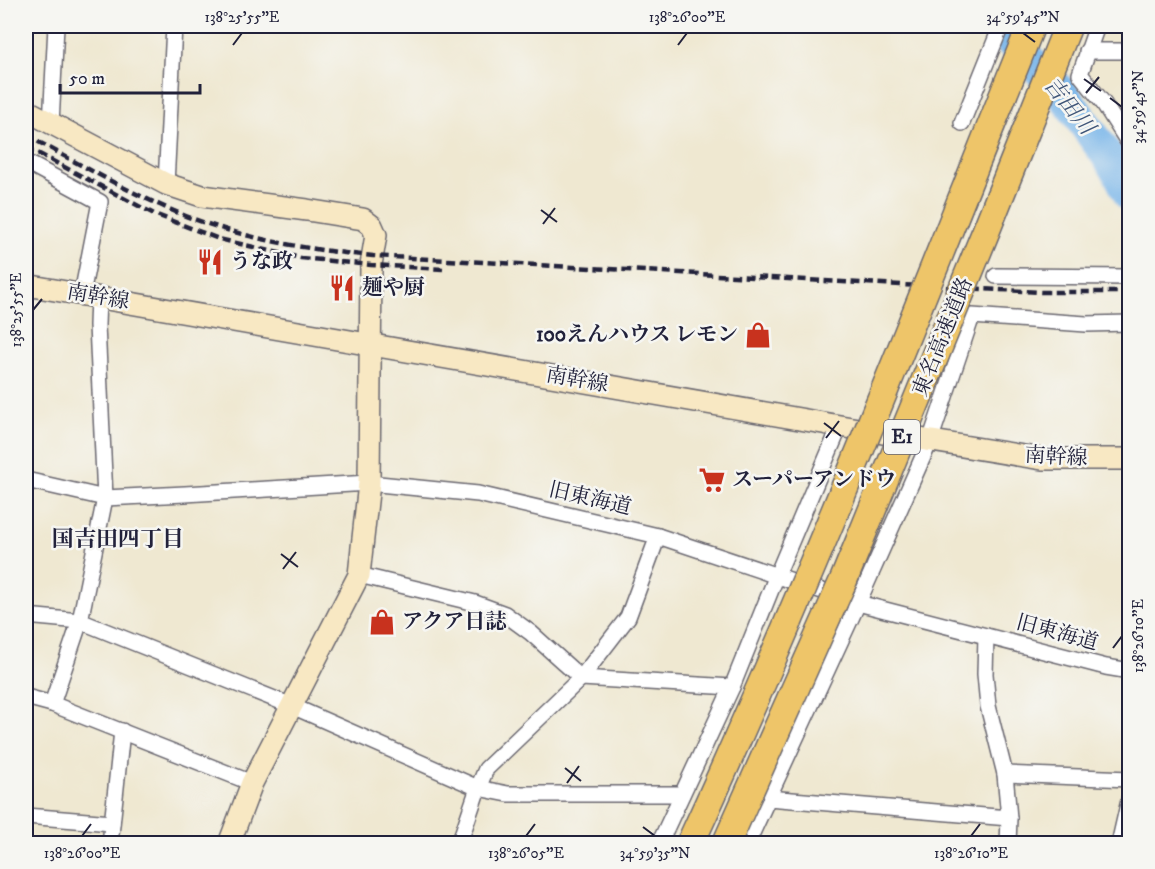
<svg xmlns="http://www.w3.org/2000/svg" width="1155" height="869" viewBox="0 0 1155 869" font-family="'IM FELL DW Pica','Noto Serif JP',serif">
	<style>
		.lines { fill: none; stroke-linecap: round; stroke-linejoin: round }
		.river { stroke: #76b4e9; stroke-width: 33 }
		.street-casing { stroke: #6a6770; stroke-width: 18 }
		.secondary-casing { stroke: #6a6770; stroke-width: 24 }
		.street { stroke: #fff; stroke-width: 15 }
		.secondary { stroke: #f8e8c3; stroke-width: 21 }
		.rail { stroke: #22223b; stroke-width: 4.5; stroke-dasharray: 9 4.5; stroke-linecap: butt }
		.highway-bridge-casing { stroke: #6a6770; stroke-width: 30; stroke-linecap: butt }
		.highway-bridge { stroke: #eec569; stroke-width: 27 }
		.ticks { fill: none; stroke: #22223b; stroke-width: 2 }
		.labels { text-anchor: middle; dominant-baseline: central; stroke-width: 5; stroke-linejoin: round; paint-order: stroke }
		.shield { fill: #f6f6f2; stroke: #626272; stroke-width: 1.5 }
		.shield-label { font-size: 20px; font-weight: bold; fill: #22223b }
		.poi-label { font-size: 21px; font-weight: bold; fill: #22223b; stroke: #f6f6f2; text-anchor: start }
		.street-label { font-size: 21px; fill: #22223b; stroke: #f6f6f2 }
		.water-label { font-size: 22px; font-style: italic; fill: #3f5578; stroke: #f6f6f2 }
		.neighbourhood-label { font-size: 22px; font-weight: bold; fill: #22223b; stroke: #f6f6f2 }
		.neatline { fill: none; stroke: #22223b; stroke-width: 2 }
		.ticks-label { font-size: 15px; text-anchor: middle; fill: #22223b }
	</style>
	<rect width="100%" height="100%" fill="#f6f6f2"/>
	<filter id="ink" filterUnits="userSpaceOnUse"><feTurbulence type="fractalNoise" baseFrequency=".0167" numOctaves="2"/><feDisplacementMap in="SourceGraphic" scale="12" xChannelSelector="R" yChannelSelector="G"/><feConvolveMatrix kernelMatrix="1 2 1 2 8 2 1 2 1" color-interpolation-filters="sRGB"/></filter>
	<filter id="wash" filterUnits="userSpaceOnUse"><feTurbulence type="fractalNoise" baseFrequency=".008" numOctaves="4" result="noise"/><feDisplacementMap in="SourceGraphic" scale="24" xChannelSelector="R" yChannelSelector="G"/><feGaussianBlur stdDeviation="1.35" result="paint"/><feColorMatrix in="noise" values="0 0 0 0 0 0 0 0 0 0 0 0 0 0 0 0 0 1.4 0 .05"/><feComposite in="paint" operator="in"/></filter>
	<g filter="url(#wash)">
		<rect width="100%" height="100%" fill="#efe8d1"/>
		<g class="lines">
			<path class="river" d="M996 26 1063 94 1117 169 1130 195"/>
		</g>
	</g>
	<g filter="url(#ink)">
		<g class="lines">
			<g class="street-casing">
				<g id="street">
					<path d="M1097 26 1080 74 1104 104 1130 145"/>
					<path d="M1087 51H1130"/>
					<path d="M962 123 1001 26"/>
					<path d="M51 124 56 26"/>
					<path d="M26 162 100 202 82 294"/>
					<path d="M166 184 174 26"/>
					<path d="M996 276 1130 277"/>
					<path d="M26 480 105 498 185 494 369 483 478 494 658 536 858 603 1106 667 1130 671"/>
					<path d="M359 575 475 603 505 614 531 633 581 678 732 687"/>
					<path d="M26 616 80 621 292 706 478 788 508 794H682"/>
					<path d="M986 636 985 674 988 706 1005 774 1009 818 1008 844"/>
					<path d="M26 697 52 704 252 783"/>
					<path d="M52 704 80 621 105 498 97 325 98 297"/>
					<path d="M1005 774 1130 779"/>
					<path d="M768 798 1009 818"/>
					<path d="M26 816 112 823"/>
					<path d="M110 844 122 731"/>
					<path d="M459 844 478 788 486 769 581 678 628 617 658 536"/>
					<path d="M659 844 732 687 777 575 840 426"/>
					<path d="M747 844 858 603 930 441 972 316 1086 324 1130 323"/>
					<path d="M1119 844 1130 796"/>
				</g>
			</g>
			<g class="secondary-casing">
				<g id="secondary">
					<path d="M26 110 166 184 202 196 307 210 363 219 372 226 376 235 371 265 369 483 359 575 252 783 229 844"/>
					<path d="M26 285 840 426 1042 459H1130"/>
				</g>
			</g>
			<use href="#street" class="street"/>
			<use href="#secondary" class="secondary"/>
			<g class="rail">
				<path d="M26 135C70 159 114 184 160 205 227 236 300 249 373 256L823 281 1041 292H1130"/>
				<path d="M26 147 154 214 219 239 301 258 371 265 443 269"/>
			</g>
			<g class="highway-bridge-casing">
				<g id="highway-bridge">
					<path d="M690 844C814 575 921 299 1031 26"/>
					<path d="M726 844 844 579 986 231 1068 26"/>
				</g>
			</g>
			<use href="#highway-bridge" class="highway-bridge"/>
		</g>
	</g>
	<path class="ticks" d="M1023 33 1035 42M233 45 242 33M678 45 687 33M1084 79 1101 91M1086 93 1099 77M1110 98 1122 107M541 210 557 222M543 224 555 208M33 310 42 299M824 423 841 436M826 438 839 421M281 554 298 567M283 569 296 552M1113 648 1122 636M565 768 581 781M567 783 579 766M643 827 655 836M82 836 91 824M526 836 535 824M971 836 980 824"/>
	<defs>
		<g id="restaurant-bare" transform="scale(2.07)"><path d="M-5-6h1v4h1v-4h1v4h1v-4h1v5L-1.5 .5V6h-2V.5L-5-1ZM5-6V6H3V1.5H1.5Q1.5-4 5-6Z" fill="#c8321e" stroke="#f6f6f2" stroke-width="2.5" paint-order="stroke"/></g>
		<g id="shop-bare" transform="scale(2.07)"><path d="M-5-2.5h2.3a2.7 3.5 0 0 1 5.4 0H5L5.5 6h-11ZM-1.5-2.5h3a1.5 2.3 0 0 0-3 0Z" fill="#c8321e" stroke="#f6f6f2" stroke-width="2.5" paint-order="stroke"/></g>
		<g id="supermarket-bare" transform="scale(2.07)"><path d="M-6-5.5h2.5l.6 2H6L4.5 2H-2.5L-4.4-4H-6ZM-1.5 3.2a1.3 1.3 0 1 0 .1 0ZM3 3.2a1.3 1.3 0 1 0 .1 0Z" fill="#c8321e" stroke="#f6f6f2" stroke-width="2.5" paint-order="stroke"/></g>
	</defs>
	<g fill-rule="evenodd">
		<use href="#restaurant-bare" x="210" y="262"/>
		<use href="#restaurant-bare" x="342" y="288"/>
		<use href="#shop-bare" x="758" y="335"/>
		<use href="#supermarket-bare" x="712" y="480"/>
		<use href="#shop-bare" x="382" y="622"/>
	</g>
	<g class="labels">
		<rect class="shield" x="884" y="420" width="36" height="34" rx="4.5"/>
		<g class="shield-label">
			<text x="902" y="437">E1</text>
		</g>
		<g class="poi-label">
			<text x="230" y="262">うな政</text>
			<text x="362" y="288">麺や厨</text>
			<text x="738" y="335" text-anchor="end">100えんハウス レモン</text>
			<text x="732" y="480">スーパーアンドウ</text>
			<text x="402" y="622">アクア日誌</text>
		</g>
		<g class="street-label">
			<text transform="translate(98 297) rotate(10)">南幹線</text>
			<text transform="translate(943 337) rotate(-68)">東名高速道路</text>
			<text transform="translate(577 380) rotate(10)">南幹線</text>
			<text transform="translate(1056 457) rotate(3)">南幹線</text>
			<text transform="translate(590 499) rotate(13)">旧東海道</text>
			<text transform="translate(1057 633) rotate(15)">旧東海道</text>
		</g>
		<g class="water-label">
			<text transform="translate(1069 106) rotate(51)">吉田川</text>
		</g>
		<g class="neighbourhood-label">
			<text x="118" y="539">国吉田四丁目</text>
		</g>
	</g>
	<rect width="1155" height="869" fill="none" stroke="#f6f6f2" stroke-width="66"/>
	<path d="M60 84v9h140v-9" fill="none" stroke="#22223b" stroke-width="3"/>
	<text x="69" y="84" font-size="18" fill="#22223b" stroke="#f6f6f2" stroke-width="4.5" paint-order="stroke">50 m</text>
	<rect x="33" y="33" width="1089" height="803" class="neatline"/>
	<g class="ticks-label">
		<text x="242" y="22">138°25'55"E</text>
		<text x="687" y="22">138°26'00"E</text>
		<text x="1023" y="22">34°59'45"N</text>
		<text transform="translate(1138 107) rotate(-90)" y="5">34°59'45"N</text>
		<text transform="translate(16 310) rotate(-90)" y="5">138°25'55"E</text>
		<text transform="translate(1138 636) rotate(-90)" y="5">138°26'10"E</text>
		<text x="82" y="858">138°26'00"E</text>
		<text x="526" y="858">138°26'05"E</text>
		<text x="655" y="858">34°59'35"N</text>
		<text x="971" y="858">138°26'10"E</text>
	</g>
</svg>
